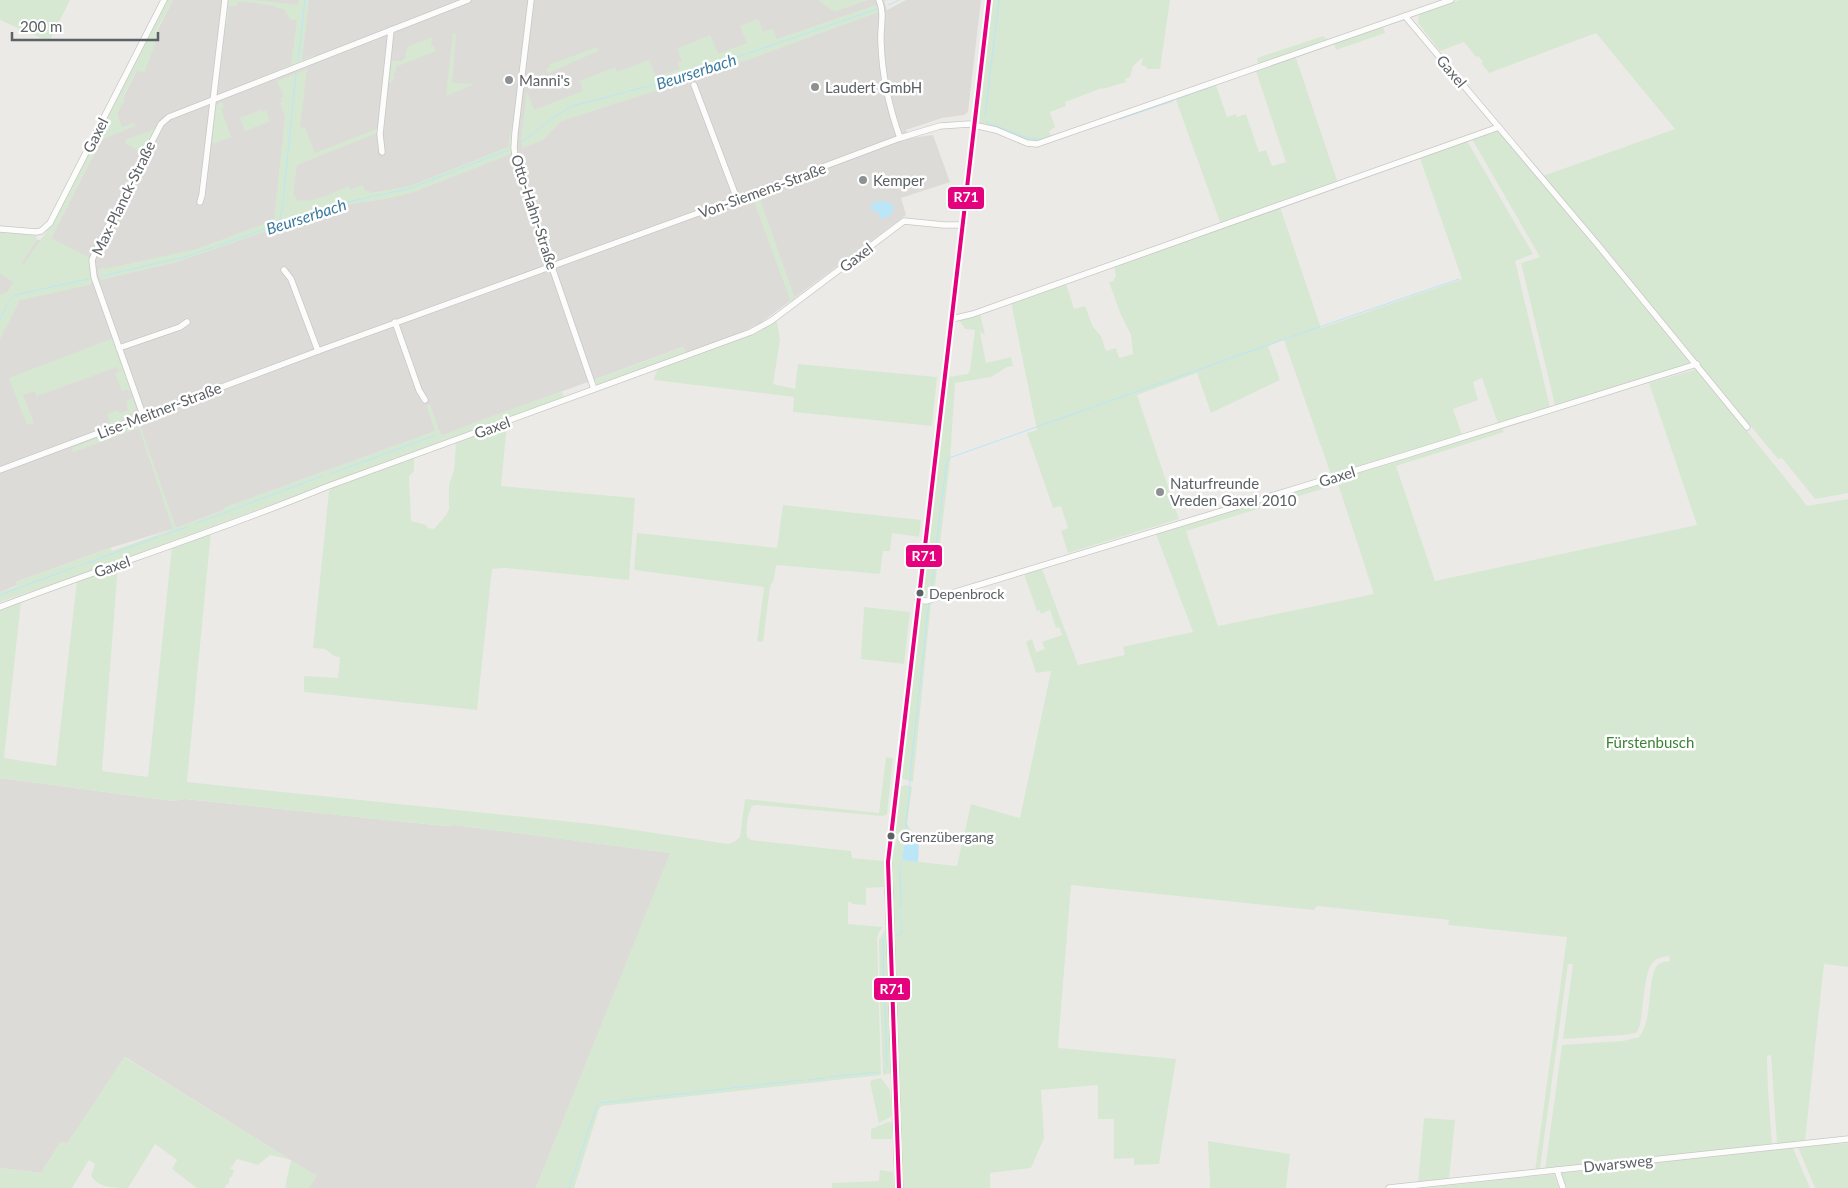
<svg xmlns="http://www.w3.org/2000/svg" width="1848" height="1188" viewBox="0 0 1848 1188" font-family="Lato,sans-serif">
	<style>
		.industrial { fill: #dddbd8 }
		.green { fill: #d7e8d2; fill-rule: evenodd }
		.water { fill: #bae6f8 }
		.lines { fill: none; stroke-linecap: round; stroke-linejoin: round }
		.stream { stroke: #bae6f8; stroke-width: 1 }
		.minor-casing { stroke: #c8c7c8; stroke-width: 7 }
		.major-casing { stroke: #d4c7b5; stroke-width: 9 }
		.minor { stroke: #fcfcfb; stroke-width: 5.5 }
		.major { stroke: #f3efe8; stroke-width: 8 }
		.bus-1-casing { stroke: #fff; stroke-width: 8 }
		.bus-1 { stroke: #e5007d; stroke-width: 4 }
		.poi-dot { fill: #8e9192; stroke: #fff; stroke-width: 2 }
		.bus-dot { fill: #5c6165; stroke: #fff; stroke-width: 2 }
		.labels { text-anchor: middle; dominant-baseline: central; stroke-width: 5; stroke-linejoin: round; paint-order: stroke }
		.bus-label { font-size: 14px; fill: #5c6165; stroke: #fff; text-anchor: start }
		.street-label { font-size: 15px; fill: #5c6165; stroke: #fff }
		.poi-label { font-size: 15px; fill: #5c6165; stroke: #fff; text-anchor: start }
		.park-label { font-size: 15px; fill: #3d8335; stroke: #fff }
		.water-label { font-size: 16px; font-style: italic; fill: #3b7b9f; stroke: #fff }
		.line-badge { stroke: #fff; stroke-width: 2 }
		.badge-label { font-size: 14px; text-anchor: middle; font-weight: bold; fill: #fff }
	</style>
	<rect width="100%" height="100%" fill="#eceae7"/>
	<g class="industrial">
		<path d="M173 0H887L884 1 887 10 906 0H981L968 112 964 115 942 118 906 130 910 138 933 135 950 182 901 198 906 215 762 322 744 331 686 353 683 347 441 436 439 430 224 508V510L176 528 110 548 16 582 17 585 0 592V234L32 241 51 238Z"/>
		<path d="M0 778 173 801 185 799 445 826 455 825 671 853 536 1188H309L316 1176 125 1057 67 1144 61 1142 41 1173 0 1168Z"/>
	</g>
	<g class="green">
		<path d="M0 0H70L49 42 0 20Z"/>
		<path d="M165 0H173L155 33 159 34 144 73 137 70 122 98 125 100 117 114 122 127 134 123 135 126 101 140 51 238 89 257 93 280 90 285 20 300 0 339V295L8 291 13 282 0 274V230L36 235 37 240 22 263 24 264 51 225Z"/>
		<path d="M230 0H253L298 5 299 0H309L302 60 314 55V57L275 73 273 72 291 65 297 20 290 19 284 9 276 8 275 6 239 1 236 6H229L227 24 224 22 227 3Z"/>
		<path d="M818 0H868L836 11 830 9Z"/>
		<path d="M992 0H1170L1160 69H1147V67L1141 65 1143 57 1133 66 1130 77 1125 79 1126 82 1103 89 1102 88 1065 102 1066 106 1050 112 1055 127 1049 131 1052 138 1035 143 980 123 979 112Z"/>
		<path d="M1460 0H1848V493L1815 499 1782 458 1778 459 1543 176 1675 129 1596 33 1489 73 1481 63 1483 62 1478 56 1476 57 1464 42 1440 51 1418 23 1419 14Z"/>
		<path d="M876 5 879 7V12L706 75 561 121 543 140 522 148 521 139 527 92 534 110 583 91 580 81 615 67 617 72 649 60 656 77 680 69 678 63 682 61 677 49 710 35 718 54 747 43 740 26 758 19 763 32 773 29 777 39Z"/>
		<path d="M1383 27 1385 33 1336 50 1334 44Z"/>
		<path d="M453 33 456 34 452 83 474 84 446 96Z"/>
		<path d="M1323 36 1328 40 1259 64V66L1143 107 1141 105 1258 64 1257 58Z"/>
		<path d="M432 37 431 46 434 47 436 51 395 67 396 72 393 74 395 79 392 81V83H389L392 61H402L405 58 407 47Z"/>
		<path d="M597 47 598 51 548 73 546 69 550 67 549 65Z"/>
		<path d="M1296 58 1338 183 1221 225 1176 100 1216 85 1227 117 1236 114 1237 117 1246 114 1259 152 1266 150 1272 166 1286 162 1256 71Z"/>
		<path d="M307 69 300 127 305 128 315 153 377 129V133L297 165 293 193 297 200C313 204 334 192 349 186L350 190 362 185 365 191H370V193L410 186 508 147 512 126 513 128 511 154 414 192 391 198 339 206 177 262 101 280 98 270 104 267 105 269 197 249 274 220 285 116 280 103 282 102 281 98 284 97 277 81Z"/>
		<path d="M222 102 224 107 221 109 231 137 212 144 215 108 216 105Z"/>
		<path d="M261 110 262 112 266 110 270 121 245 131 240 118Z"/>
		<path d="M155 129 143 153 126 144 125 140Z"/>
		<path d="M1499 130 1692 363 1688 366 1557 406 1555 405 1521 263 1540 257 1472 139Z"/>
		<path d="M1467 141 1533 254 1515 261 1550 407 1498 424 1482 378 1473 382 1478 400 1453 409 1462 435 1331 475 1284 340 1268 346 1280 380 1211 413 1197 373 1137 395 1179 519 1068 553 1061 531 1068 528 1061 506 1053 508 1027 433 1037 430 1011 302 1066 284 1074 309 1085 306 1093 327 1101 336 1106 351 1116 348 1119 358 1133 354 1131 335 1121 315 1109 282 1113 281 1116 276 1114 267 1280 207 1321 328 1462 279 1420 158Z"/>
		<path d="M758 194 795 299 791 302 752 196Z"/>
		<path d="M980 313 985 335 980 332 986 363 1011 357 1013 366 1007 367 991 377 955 383 950 460 934 594 923 597 948 377 968 374 970 370 975 330 965 329 960 321Z"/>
		<path d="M774 321 777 322 780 340 773 384 795 389 798 364 937 377 932 426 793 412 794 397 654 380 656 372 659 368 758 332Z"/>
		<path d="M111 339H113L120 364 121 363 131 390 129 392 128 389 122 391 115 373 122 370 121 369 118 370 117 367 37 396 34 391 23 395 34 423 27 425 9 378Z"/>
		<path d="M684 347 686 353 598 385 594 380Z"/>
		<path d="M1697 369 1798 494 1807 506 1848 499V967L1824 964 1805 1141 1777 1144 1771 1055 1767 1056 1768 1091 1772 1145 1545 1170 1562 1045 1623 1041 1639 1037C1651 1022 1648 997 1652 979 1653 975 1654 970 1656 967 1659 962 1665 962 1670 961L1669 956C1664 957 1658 957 1654 961 1643 970 1644 1013 1639 1028L1636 1033 1623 1035 1563 1039 1573 964H1568L1540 1168 1539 1170 1535 1171 1567 937 1448 925 1449 920 1317 906 1314 910 1071 885 1058 1046 1059 1048 1176 1059 1159 1164 1134 1165V1158L1114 1159V1119H1098V1085L1041 1090 1044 1138 1031 1168 990 1173V1188H903L890 863 898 834 893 833 899 787 907 785 912 787 907 824 914 835 905 840 902 860 957 866 971 804 1020 818 1051 671 1036 673 1026 642 1032 639 1036 652 1045 649 1042 642 1062 635 1059 627 1056 628 1050 610 1041 614 1040 610 1037 611 1024 574 1042 569 1078 665 1125 655 1123 647 1126 646 1193 632 1156 534 1502 428 1504 432 1396 466 1435 581 1697 525 1649 383ZM1338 484 1374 594 1218 626 1186 531Z"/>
		<path d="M562 391 564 397 80 575 0 602V592L17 586 16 582 110 548 112 551 173 529 139 428 73 452 72 448 129 426 138 420 176 528 224 510 223 508 435 431 427 407 430 404 441 436C483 418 520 407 562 391Z"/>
		<path d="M133 398 136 408 130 415 122 418 123 420 132 415 136 411 131 417 107 427 105 425 110 422 107 414 118 410 120 413 128 410 126 401Z"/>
		<path d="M507 424 501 486 635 498 629 580 505 568 492 569 477 710 304 692V676L338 678 340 657 334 656 325 649 313 648 329 491 332 488 414 458V471L409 476 411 521 426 525 428 528 434 529 446 515 449 509V485L454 470 456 443Z"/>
		<path d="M783 505 921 520 919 537 892 533 890 551H883L880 574 776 565 774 579 770 587 763 642 757 641 764 587 634 570 637 533 777 548Z"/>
		<path d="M211 531 187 782 601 825 728 844 734 842 740 837 745 799 879 813 886 757 893 758 887 814 883 816 756 805 752 806C747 816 746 826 747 837L751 840 851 851 852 858 883 861 884 887 866 888V905L852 904 851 902H848V924L883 927 879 932 877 939 881 1075 602 1106 599 1109 574 1188H536L670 853 455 825 445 826 185 799 173 801 0 778V608L21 601 4 758 56 766 77 580 118 565 102 771 148 777 172 546Z"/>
		<path d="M931 602 913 782 901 778 922 605Z"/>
		<path d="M864 607 910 612 904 664 861 659Z"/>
		<path d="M886 928H887L890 999H880L879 940Z"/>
		<path d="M880 1001 890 1003 892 1073 883 1075Z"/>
		<path d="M124 1057 317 1176 309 1188H288L285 1187 291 1160 270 1155 258 1165 237 1159 230 1169 234 1170 232 1177H230L228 1185 226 1184 225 1188H197L172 1169 177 1160 155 1144 128 1188C113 1188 99 1188 91 1176L95 1164 89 1160 72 1188H0V1168L41 1173 61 1142 67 1144Z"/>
		<path d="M881 1078 890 1090 892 1116 879 1123 870 1083 872 1080Z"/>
		<path d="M1424 1118 1455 1120 1449 1179 1418 1182Z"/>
		<path d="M888 1122H892V1139H871V1129Z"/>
		<path d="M1208 1141 1290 1154 1286 1188H1210Z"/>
		<path d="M1848 1143V1188H1815L1798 1147Z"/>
		<path d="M1793 1148 1810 1188H1566L1561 1173Z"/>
		<path d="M880 1170 893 1172 894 1188H832V1183L879 1181Z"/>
		<path d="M1554 1174 1559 1188H1425Z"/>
	</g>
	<g class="water">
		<path d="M883 201 891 203 894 208 891 215 882 219 879 217 880 212 875 213 870 207 874 202Z"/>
		<path d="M910 836H916L919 841 918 862 902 860 905 840Z"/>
	</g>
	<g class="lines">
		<g class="stream">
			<path d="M888 5 899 0"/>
			<path d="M298 60 305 0"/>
			<path d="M1177 99 1211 87"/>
			<path d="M985 116 999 0"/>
			<path d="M1120 119 1173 101"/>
			<path d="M986 122 1028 138 1044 139"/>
			<path d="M522 142 553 118 572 106 668 81 877 9"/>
			<path d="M278 225 282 211 296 74"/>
			<path d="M102 276 188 256 334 205 411 188 508 150"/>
			<path d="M0 320 8 302 15 295 88 279"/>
			<path d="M330 474 436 435"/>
			<path d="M195 524 322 476"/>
			<path d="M164 535 187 527"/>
			<path d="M82 565 158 537"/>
			<path d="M0 595 75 567"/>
			<path d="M930 597 946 466 949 458 1299 334 1459 279"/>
			<path d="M908 838 906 823 910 788V775L929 601"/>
			<path d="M900 865 901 862"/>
			<path d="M900 869 901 909"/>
			<path d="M894 936 901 934V915"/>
			<path d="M884 998 883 939 886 936"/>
			<path d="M884 1071 887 1067 885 1003"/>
			<path d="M829 1077 878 1072"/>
			<path d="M808 1080 825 1078"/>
			<path d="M569 1188 596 1107 600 1103 802 1080"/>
		</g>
		<g class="minor-casing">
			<g id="minor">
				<path d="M531 0 515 133 514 148 516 163 594 389"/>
				<path d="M879 0C885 14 880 27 881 42 882 76 889 107 900 138"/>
				<path d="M1405 16 1598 245 1747 427"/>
				<path d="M694 85 737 199"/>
				<path d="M382 152 380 134 391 30"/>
				<path d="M200 202 202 195 225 0"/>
				<path d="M0 229 36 232 41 231 50 223 164 0"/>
				<path d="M284 270 291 279 318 351"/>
				<path d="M952 319 973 314 1499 127"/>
				<path d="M395 322 419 390 425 400"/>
				<path d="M119 348 180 327 187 322"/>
				<path d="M143 415 94 277 92 260 96 250 161 124 169 117 468 0"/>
				<path d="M0 470 318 351 737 199 900 138 940 126 969 124 996 130 1027 143 1037 144 1451 0"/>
				<path d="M918 600 926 601 1406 455 1697 364"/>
				<path d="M0 607C108 566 219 531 326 487L751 332 771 321 904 221 944 225H962"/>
				<path d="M888 862 989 0"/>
				<path d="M1557 1170 1563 1188"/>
				<path d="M1389 1188 1848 1139"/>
			</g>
		</g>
		<g class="major-casing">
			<path id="major" d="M888 862 899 1188"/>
		</g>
		<use href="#minor" class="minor"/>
		<use href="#major" class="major"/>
		<g class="bus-1-casing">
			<path id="bus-1" d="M899 1188 888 862 989 0"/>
		</g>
		<use href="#bus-1" class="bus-1"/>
	</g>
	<g class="poi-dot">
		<circle cx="509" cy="80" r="5"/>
		<circle cx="815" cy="87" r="5"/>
		<circle cx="863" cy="180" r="5"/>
		<circle cx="1160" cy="492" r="5"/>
	</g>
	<g class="bus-dot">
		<circle cx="920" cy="593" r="4.5"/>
		<circle cx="891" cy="836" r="4.5"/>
	</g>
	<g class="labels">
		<g class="bus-label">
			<text x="929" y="593">Depenbrock</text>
			<text x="900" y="836">Grenzübergang</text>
		</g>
		<g class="street-label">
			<text transform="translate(1452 71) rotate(50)">Gaxel</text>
			<text transform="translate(95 135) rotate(-63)">Gaxel</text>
			<text transform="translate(762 190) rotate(-20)">Von-Siemens-Straße</text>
			<text transform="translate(123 198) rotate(-64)">Max-Planck-Straße</text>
			<text transform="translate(535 212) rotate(72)">Otto-Hahn-Straße</text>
			<text transform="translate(856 257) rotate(-37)">Gaxel</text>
			<text transform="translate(159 410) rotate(-21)">Lise-Meitner-Straße</text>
			<text transform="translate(492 427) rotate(-20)">Gaxel</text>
			<text transform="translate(1337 476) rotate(-17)">Gaxel</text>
			<text transform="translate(112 566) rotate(-19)">Gaxel</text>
			<text transform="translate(1618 1163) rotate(-6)">Dwarsweg</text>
		</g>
		<g class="poi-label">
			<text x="519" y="80">Manni's</text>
			<text x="825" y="87">Laudert GmbH</text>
			<text x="873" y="180">Kemper</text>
			<text x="1170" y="483">Naturfreunde<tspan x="1170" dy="17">Vreden Gaxel 2010</tspan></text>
		</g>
		<g class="park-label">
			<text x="1650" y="742">Fürstenbusch</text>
		</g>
		<g class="water-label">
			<text transform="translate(696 71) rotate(-18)">Beurserbach</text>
			<text transform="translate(306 216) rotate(-18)">Beurserbach</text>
		</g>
	</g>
	<g class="line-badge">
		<rect x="947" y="186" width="38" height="24" rx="5" fill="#e5007d"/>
		<rect x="905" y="544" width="38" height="24" rx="5" fill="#e5007d"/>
		<rect x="873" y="977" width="38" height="24" rx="5" fill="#e5007d"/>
	</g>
	<g class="badge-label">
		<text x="966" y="202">R71</text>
		<text x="924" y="561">R71</text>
		<text x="892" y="994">R71</text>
	</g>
	<path d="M12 32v8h146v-8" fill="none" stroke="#5c6165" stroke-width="2.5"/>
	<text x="20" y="32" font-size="15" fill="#5c6165" stroke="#ffffff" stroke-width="4" paint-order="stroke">200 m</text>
</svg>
